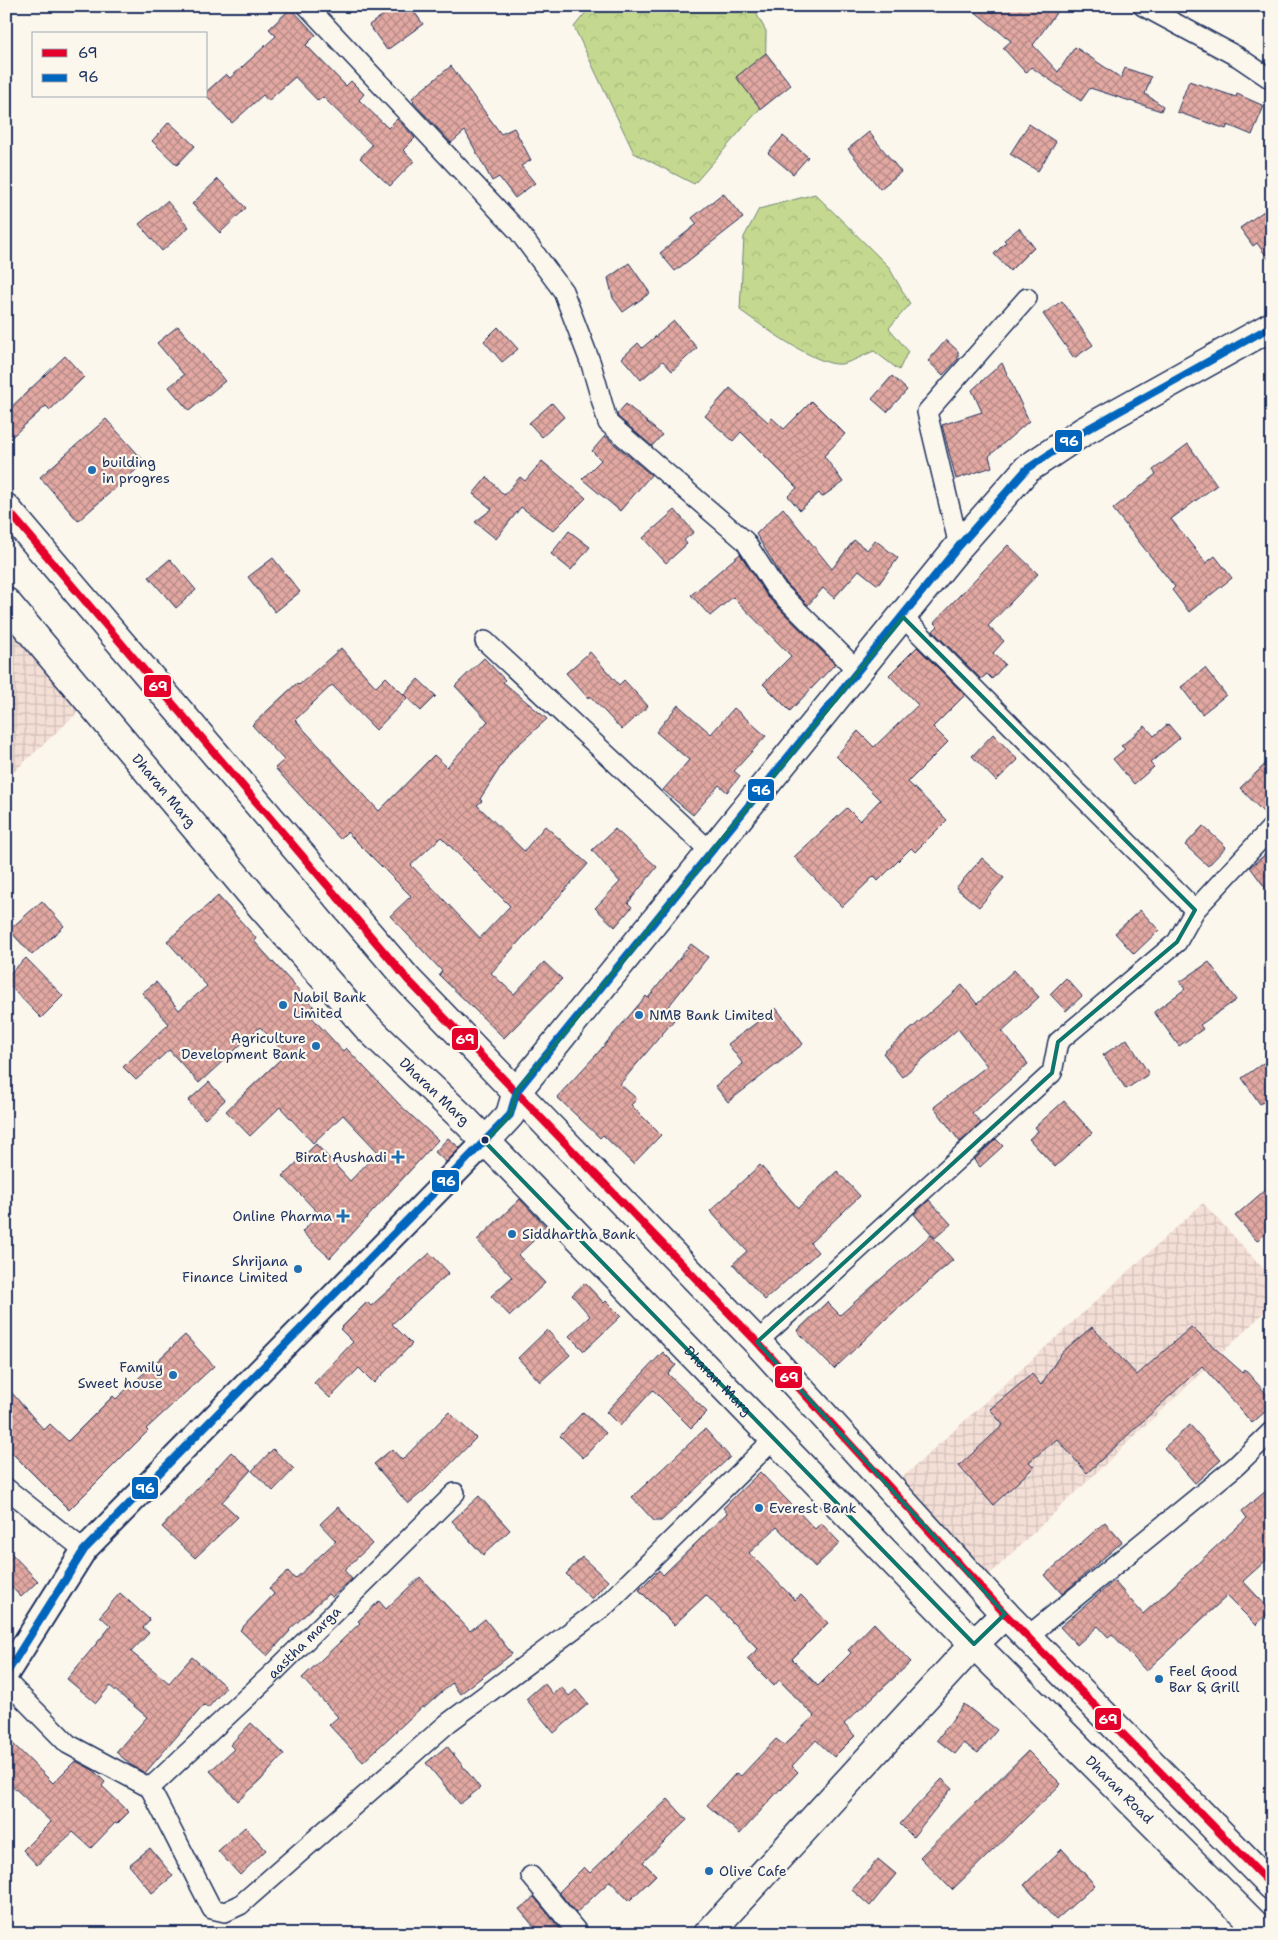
<svg xmlns="http://www.w3.org/2000/svg" width="1278" height="1940" viewBox="0 0 1278 1940" font-family="'Shantell Sans',sans-serif">
	<style>
		.industrial { fill: url(#industrial-grid) }
		.forest { fill: url(#forest-crowns); stroke: #708476 }
		.building { fill: url(#building-cross-hatch); stroke: #1b2f5e; fill-rule: evenodd }
		.lines { fill: none; stroke-linecap: round; stroke-linejoin: round }
		.minor-casing { stroke: #1b2f5e; stroke-width: 22 }
		.tertiary-casing { stroke: #1b2f5e; stroke-width: 28 }
		.secondary-casing { stroke: #1b2f5e; stroke-width: 31 }
		.primary-casing { stroke: #1b2f5e; stroke-width: 31 }
		.minor { stroke: #fbf7ec; stroke-width: 19 }
		.tertiary { stroke: #fbf7ec; stroke-width: 24 }
		.secondary { stroke: #fbf7ec; stroke-width: 28 }
		.primary { stroke: #fbf7ec; stroke-width: 28 }
		.bus-1-casing { stroke: #fbf7ec; stroke-width: 11 }
		.bus-2-casing { stroke: #fbf7ec; stroke-width: 11 }
		.bus-1 { stroke: #e4002b; stroke-width: 8 }
		.bus-2 { stroke: #0065bd; stroke-width: 8 }
		.marked { fill: none; stroke: #0f766e; stroke-width: 4; stroke-linejoin: round }
		.poi-dot { fill: #1f6fb2; stroke: #fbf7ec; stroke-width: 2 }
		.bus-dot { fill: #1b2f5e; stroke: #fbf7ec; stroke-width: 2 }
		.labels { text-anchor: middle; dominant-baseline: central; stroke-width: 4.5; stroke-linejoin: round; paint-order: stroke }
		.poi-label { font-size: 14px; fill: #1b2f5e; stroke: #fbf7ec; text-anchor: start }
		.street-label { font-size: 14px; fill: #1b2f5e; stroke: #fbf7ec }
		.line-badge { stroke: #fbf7ec; stroke-width: 2 }
		.badge-label { font-size: 14px; text-anchor: middle; font-weight: bold; fill: #fff }
	</style>
	<defs>
		<pattern id="industrial-grid" width="8" height="8" patternUnits="userSpaceOnUse" patternTransform="scale(1.25)"><rect width="8" height="8" fill="#f4dfd6"/><path d="M0 4h8M4 0v8" fill="none" stroke="#d1c0ba"/></pattern>
		<pattern id="forest-crowns" width="20" height="18" patternUnits="userSpaceOnUse" patternTransform="scale(1.25)"><rect width="20" height="18" fill="#c4d98f"/><path d="M2 6a3 3 0 1 1 6 0M12 15a3 3 0 1 1 6 0" fill="none" stroke="#a8bb7e"/></pattern>
		<pattern id="building-cross-hatch" width="8" height="8" patternUnits="userSpaceOnUse" patternTransform="scale(1.25)"><rect width="8" height="8" fill="#e2a8a1"/><path d="M0 0l8 8M0 8l8-8" fill="none" stroke="#b68986"/></pattern>
	</defs>
	<rect width="100%" height="100%" fill="#fbf7ec"/>
	<filter id="ink" filterUnits="userSpaceOnUse"><feTurbulence type="fractalNoise" baseFrequency=".02" numOctaves="2"/><feDisplacementMap in="SourceGraphic" scale="10" xChannelSelector="R" yChannelSelector="G"/><feConvolveMatrix kernelMatrix="1 2 1 2 8 2 1 2 1" color-interpolation-filters="sRGB"/></filter>
	<g filter="url(#ink)">
		<g class="industrial">
			<path d="M31 628 100 692 6 779V635L12 630Z"/>
			<path d="M1203 1203 1272 1278V1305L987 1577 901 1479Z"/>
		</g>
		<g class="forest">
			<path d="M591 6H752L766 31 765 103 694 184 634 153 574 27Z"/>
			<path d="M815 194 888 266 910 304 889 328 908 351 899 370 874 351C864 355 852 362 841 364 818 367 759 324 740 310L744 237 759 209Z"/>
		</g>
		<g class="building">
			<path d="M396 6H410L423 24 387 50 369 25Z"/>
			<path d="M968 6H1061L1033 45 1058 72 1075 47 1121 78 1125 68 1151 77 1145 94 1163 106 1161 111 1090 88 1081 101 1031 67 1026 73 1003 48 1011 41Z"/>
			<path d="M291 8 316 35 306 45 346 86 351 81 364 94 359 100 388 128 397 119 415 138 403 150 414 161 390 186 360 158 372 145 323 97 318 101 295 77 268 101 263 95 232 123 206 95V92L226 74 230 78 276 36 269 29Z"/>
			<path d="M766 53 791 85 761 109 736 77Z"/>
			<path d="M451 66 501 134 514 128 531 160 521 166 535 183 515 198 499 177 492 181 465 131 451 143 413 102 414 101 412 98Z"/>
			<path d="M1189 81 1236 97 1237 94 1264 106 1252 135 1228 125 1226 129 1177 112Z"/>
			<path d="M169 122 195 146 177 165 152 141Z"/>
			<path d="M1029 124 1056 142 1038 171 1010 154Z"/>
			<path d="M869 132 901 172 880 189 848 149Z"/>
			<path d="M783 136 808 157 793 174 768 153Z"/>
			<path d="M218 179 246 208 220 233 192 204Z"/>
			<path d="M723 193 743 218 675 271 660 253 697 224 692 218Z"/>
			<path d="M167 201 189 227 162 251 139 224Z"/>
			<path d="M1264 211 1272 222V264L1257 243 1253 246 1240 228Z"/>
			<path d="M1019 228 1034 247 1010 271 994 254 1006 242 1004 240Z"/>
			<path d="M629 263 650 293 623 312 613 298 608 278Z"/>
			<path d="M1062 301 1093 345 1074 358 1043 314Z"/>
			<path d="M674 321 697 348 672 371 663 361 641 380 622 358 638 343 642 348Z"/>
			<path d="M178 326 225 381 189 411 169 387 184 375 157 343Z"/>
			<path d="M498 327 518 349 502 362 484 341Z"/>
			<path d="M946 340 958 351V359L943 375 928 361Z"/>
			<path d="M65 356 84 377 50 410 46 406 6 442V412Z"/>
			<path d="M1002 363 1029 421 989 456 992 467 956 479 942 425 982 412 972 390Z"/>
			<path d="M892 376 907 390 887 412 872 399Z"/>
			<path d="M730 388 768 422 772 418 784 429 812 401 845 434 824 456 843 482 822 497 819 493 800 510 788 496 797 488 741 432 733 441 705 416Z"/>
			<path d="M552 403 564 417 542 437 529 423Z"/>
			<path d="M626 404 662 435 652 446 618 417 617 414Z"/>
			<path d="M106 419 145 462 78 521 40 477Z"/>
			<path d="M605 436 651 475 620 511 582 479 601 460 592 451Z"/>
			<path d="M1188 444 1217 485 1171 519 1206 563 1215 556 1232 578 1189 612 1172 590 1175 587 1113 509 1156 474 1153 470Z"/>
			<path d="M542 461 586 498 553 531 521 507 496 539 475 522 492 509 473 494 487 477 504 495 520 477 525 481Z"/>
			<path d="M783 508 832 569 854 540 867 550 875 540 898 558 878 585 859 570 834 598 823 588 808 605 784 581 756 534Z"/>
			<path d="M675 510 694 532 684 540 687 544 666 563 643 538Z"/>
			<path d="M569 531 590 547 571 570 551 554Z"/>
			<path d="M1008 545 1038 574 988 626 1004 641 993 653 1005 664 992 679 987 674 981 679 933 631 938 626 934 622Z"/>
			<path d="M740 554 767 596 835 664 790 711 763 684 791 656 733 597 710 616 691 595Z"/>
			<path d="M273 558 300 592 275 612 248 577Z"/>
			<path d="M170 559 196 590 176 608 149 577Z"/>
			<path d="M917 647 965 695 933 727 948 742 908 782 947 820 915 852 911 848 878 881 874 876 842 907 794 857 847 808 860 821 880 800 836 756 858 731 874 747 918 705 889 675Z"/>
			<path d="M341 648 376 687 386 677 407 698 376 730 332 685 295 720 379 811 434 755 447 767 488 721 455 686 484 658 505 680 503 682 547 719 510 752 480 799 482 801 477 805 524 851 545 826 588 864 491 973 514 994 544 962 562 979 504 1038 439 975 442 971 390 916 411 896 347 832 340 839 275 768 284 760 252 725 297 683 299 685ZM441 837 510 906 480 938 411 865Z"/>
			<path d="M590 652 619 685 624 680 648 706 622 730 590 696 588 698 566 673Z"/>
			<path d="M1205 668 1226 695 1202 714 1181 687Z"/>
			<path d="M418 679 436 696 421 711 404 695Z"/>
			<path d="M678 705 711 734 734 708 766 736 734 771 740 776 727 792 719 785 693 815 663 790 689 760 656 732Z"/>
			<path d="M1168 724 1180 738 1150 763 1154 767 1134 784 1113 759 1125 749 1121 746 1145 726 1154 736Z"/>
			<path d="M993 734 1018 760 996 781 972 756Z"/>
			<path d="M1272 758V816L1268 817 1240 788Z"/>
			<path d="M1203 826 1226 847 1208 866 1185 845Z"/>
			<path d="M615 829 657 867 628 903 632 907 615 927 595 908 620 882 592 850Z"/>
			<path d="M1272 849V897L1250 867Z"/>
			<path d="M982 858 1004 878 979 907 956 888Z"/>
			<path d="M218 896 256 938 254 941 314 1007 307 1012 343 1051 346 1048 400 1105 438 1140 330 1258 302 1232 319 1214 283 1176 316 1144 350 1181 378 1152 343 1115 313 1143 280 1107 250 1136 226 1111 286 1054 260 1027 199 1083 169 1050 136 1080 123 1067 169 1024 142 993 156 982 179 1010 207 986 167 941Z"/>
			<path d="M42 901 64 926 32 955 9 930Z"/>
			<path d="M1140 910 1159 930 1134 954 1115 933Z"/>
			<path d="M691 944 708 957 664 1012 674 1020 620 1084 637 1099 631 1105 661 1135 633 1164 603 1135 600 1138 557 1097 596 1055 646 996 648 998Z"/>
			<path d="M26 958 63 996 41 1018 6 982V977Z"/>
			<path d="M1209 962 1236 1000 1200 1025 1203 1029 1179 1046 1154 1012 1185 989 1180 982Z"/>
			<path d="M1014 970 1039 997 1002 1031 1028 1064 972 1113 981 1123 960 1142 934 1107 987 1066 958 1029 902 1077 883 1053 962 985 977 1004Z"/>
			<path d="M1066 978 1082 996 1066 1011 1050 994Z"/>
			<path d="M776 1008 803 1044 728 1102 715 1086 743 1064 728 1044Z"/>
			<path d="M1127 1039 1149 1074 1126 1089 1103 1055Z"/>
			<path d="M1272 1057V1096L1260 1104 1242 1078Z"/>
			<path d="M209 1082 225 1100 205 1119 188 1101Z"/>
			<path d="M1064 1101 1092 1133 1055 1167 1029 1139 1038 1131 1035 1127Z"/>
			<path d="M448 1138 460 1148 446 1162 435 1152Z"/>
			<path d="M996 1139 1003 1146 980 1167 974 1160Z"/>
			<path d="M760 1165 798 1208 837 1171 860 1196 810 1243 818 1252 765 1300 733 1264 747 1251 710 1211Z"/>
			<path d="M1272 1184V1228L1257 1241 1235 1216Z"/>
			<path d="M520 1199 547 1228 518 1255 545 1283 510 1316 491 1296 512 1277 477 1240Z"/>
			<path d="M929 1200 951 1224 935 1238 914 1214Z"/>
			<path d="M931 1235 953 1260 887 1318 834 1369 797 1331 827 1302 840 1315Z"/>
			<path d="M430 1253 449 1273 392 1324 412 1344 374 1383 359 1368 330 1398 314 1383 353 1342 340 1329 367 1302 371 1306Z"/>
			<path d="M585 1283 604 1303 606 1301 621 1316 584 1351 569 1336 590 1316 572 1295Z"/>
			<path d="M1092 1327 1137 1375 1191 1327 1243 1373 1245 1370 1272 1400V1406L1252 1423 1202 1366 1087 1473 1057 1439 1029 1462 1034 1467 993 1505 959 1466 1003 1425 990 1409 1032 1374 1041 1385 1062 1352Z"/>
			<path d="M547 1330 570 1355 540 1382 518 1358Z"/>
			<path d="M185 1335 214 1366 146 1429 148 1431 69 1510 6 1447V1386L44 1430 50 1424 68 1441 113 1396 116 1399Z"/>
			<path d="M663 1352 676 1365 668 1374 707 1412 691 1428 653 1390 620 1426 606 1412Z"/>
			<path d="M449 1412 476 1438 426 1489 408 1504 374 1464 392 1449 402 1460Z"/>
			<path d="M583 1412 606 1433 583 1458 560 1436Z"/>
			<path d="M1190 1425 1221 1460 1195 1483 1164 1448Z"/>
			<path d="M705 1429 730 1457 661 1521H654L632 1497Z"/>
			<path d="M273 1449 294 1469 273 1491 252 1471Z"/>
			<path d="M231 1452 251 1470 222 1502 238 1517 195 1558 162 1527Z"/>
			<path d="M760 1472 815 1529 821 1523 840 1543 815 1567 777 1527 749 1553 795 1600 801 1595 828 1623 792 1659 818 1686 851 1653 848 1650 874 1623 911 1662 844 1724 855 1736 834 1757 816 1740 792 1766 798 1772 781 1790 780 1789 740 1834 707 1805 736 1773 741 1776 776 1739 784 1745 814 1716 779 1680 774 1686 747 1659 758 1649 706 1595 674 1625 639 1590 659 1570 663 1575 727 1513 723 1508Z"/>
			<path d="M1272 1486V1555L1243 1581 1271 1611 1256 1625 1227 1596 1146 1671 1112 1634 1108 1637 1098 1626 1077 1645 1060 1627 1114 1581 1143 1614 1247 1518 1242 1511Z"/>
			<path d="M479 1496 510 1530 483 1555 452 1521Z"/>
			<path d="M338 1507 372 1544 344 1570 352 1579 332 1597 328 1594 289 1630 290 1631 267 1656 240 1630 274 1594 269 1588 288 1571 295 1579 336 1541 320 1524Z"/>
			<path d="M1105 1522 1122 1542 1062 1594 1045 1575Z"/>
			<path d="M6 1548 38 1581 21 1597 6 1581Z"/>
			<path d="M582 1557 608 1581 592 1599 566 1574Z"/>
			<path d="M420 1577 470 1631 485 1619 512 1654 460 1694 452 1683 424 1708 423 1706 363 1762 329 1725 338 1717 302 1678 360 1623 358 1621 379 1601 386 1609Z"/>
			<path d="M120 1593 150 1620 143 1628 149 1633 131 1652 169 1683 192 1657 226 1687 208 1708 204 1705 145 1773 131 1765 116 1752 147 1717 110 1686 96 1703 67 1679 111 1626 100 1616Z"/>
			<path d="M544 1683 553 1694 561 1687 569 1696 576 1690 588 1704 554 1733 526 1699Z"/>
			<path d="M964 1704 997 1730 978 1753 964 1743 955 1754 937 1740Z"/>
			<path d="M251 1723 284 1754 260 1781 238 1801 210 1771 234 1749 230 1745Z"/>
			<path d="M6 1737 53 1783 75 1761 93 1770 105 1782 102 1786 129 1812 117 1824 115 1823 91 1848 73 1832 37 1865 23 1850 51 1822 6 1780Z"/>
			<path d="M447 1746 480 1788 460 1804 426 1763Z"/>
			<path d="M1028 1751 1061 1784 952 1890 920 1857Z"/>
			<path d="M942 1779 952 1788 913 1837 900 1824Z"/>
			<path d="M668 1799 687 1820 643 1862 656 1875 629 1901 610 1881 576 1913 559 1892 584 1867 590 1873Z"/>
			<path d="M245 1827 266 1850 240 1875 218 1851Z"/>
			<path d="M150 1848 173 1876 152 1893 129 1865Z"/>
			<path d="M1062 1849 1095 1885 1056 1920 1024 1885Z"/>
			<path d="M878 1859 896 1874 870 1906 852 1890Z"/>
			<path d="M534 1897 564 1934H540L519 1909Z"/>
		</g>
		<g class="lines">
			<g class="minor-casing">
				<g id="minor">
					<path d="M307 6 519 232 563 291 591 364 608 423 745 541 775 588 858 671"/>
					<path d="M1143 6 1238 57 1272 80"/>
					<path d="M959 546 927 412 1027 298"/>
					<path d="M485 641 711 852"/>
					<path d="M1195 910 1272 827"/>
					<path d="M757 1342 1052 1073 1058 1042 1177 942 1195 910 903 617"/>
					<path d="M6 1488 84 1550"/>
					<path d="M1028 1636 1236 1466 1272 1431"/>
					<path d="M6 1681 68 1744 150 1788 212 1909 225 1912 240 1905 448 1723 606 1605 775 1438"/>
					<path id="s1" d="M150 1788 274 1672 455 1493"/>
					<path d="M531 1876 579 1934"/>
				</g>
			</g>
			<g class="tertiary-casing">
				<path id="tertiary" d="M6 1674 84 1550 485 1142"/>
			</g>
			<g class="secondary-casing">
				<g id="secondary">
					<path d="M485 1142 510 1115 517 1091 959 546 1027 469 1084 431 1272 326"/>
					<path d="M708 1934 974 1644 1005 1614"/>
				</g>
			</g>
			<g class="primary-casing">
				<g id="primary">
					<path d="M6 508 408 980 757 1342 1005 1614 1272 1886"/>
					<path id="s2" d="M6 602 262 907 367 1027 466 1121 974 1644 1264 1934"/>
				</g>
			</g>
			<use href="#minor" class="minor"/>
			<use href="#tertiary" class="tertiary"/>
			<use href="#secondary" class="secondary"/>
			<use href="#primary" class="primary"/>
			<g class="bus-1-casing">
				<path id="bus-1" d="M6 508 408 980 757 1342 1005 1614 1272 1886"/>
			</g>
			<g class="bus-2-casing">
				<path id="bus-2" d="M6 1674 84 1550 510 1115 517 1091 959 546 1027 469 1084 431 1272 326"/>
			</g>
			<use href="#bus-1" class="bus-1"/>
			<use href="#bus-2" class="bus-2"/>
		</g>
	</g>
	<path class="marked" d="M903 617 1195 910 1177 942 1058 1042 1052 1073 757 1342 1005 1614 974 1644 485 1142 510 1115 517 1091Z"/>
	<g class="poi-dot">
		<circle cx="92" cy="470" r="5"/>
		<circle cx="283" cy="1005" r="5"/>
		<circle cx="639" cy="1015" r="5"/>
		<circle cx="316" cy="1046" r="5"/>
		<path d="M395.5 1149.5h5v5h5v5h-5v5h-5v-5h-5v-5h5z"/>
		<path d="M340.5 1208.5h5v5h5v5h-5v5h-5v-5h-5v-5h5z"/>
		<circle cx="512" cy="1234" r="5"/>
		<circle cx="298" cy="1269" r="5"/>
		<circle cx="173" cy="1375" r="5"/>
		<circle cx="759" cy="1508" r="5"/>
		<circle cx="1159" cy="1679" r="5"/>
		<circle cx="709" cy="1871" r="5"/>
	</g>
	<circle class="bus-dot" cx="485" cy="1140" r="4.5"/>
	<g class="labels">
		<g class="poi-label">
			<text x="102" y="462">building<tspan x="102" dy="16">in progres</tspan></text>
			<text x="293" y="997">Nabil Bank<tspan x="293" dy="16">Limited</tspan></text>
			<text x="649" y="1015">NMB Bank Limited</text>
			<text x="306" y="1038" text-anchor="end">Agriculture<tspan x="306" dy="16">Development Bank</tspan></text>
			<text x="387" y="1157" text-anchor="end">Birat Aushadi</text>
			<text x="332" y="1216" text-anchor="end">Online Pharma</text>
			<text x="522" y="1234">Siddhartha Bank</text>
			<text x="288" y="1261" text-anchor="end">Shrijana<tspan x="288" dy="16">Finance Limited</tspan></text>
			<text x="163" y="1367" text-anchor="end">Family<tspan x="163" dy="16">Sweet house</tspan></text>
			<text x="769" y="1508">Everest Bank</text>
			<text x="1169" y="1671">Feel Good<tspan x="1169" dy="16">Bar &amp; Grill</tspan></text>
			<text x="719" y="1871">Olive Cafe</text>
		</g>
		<g class="street-label">
			<text stroke="none"><textPath href="#s2" startOffset="246">Dharan Marg</textPath></text>
			<text stroke="none"><textPath href="#s2" startOffset="651">Dharan Marg</textPath></text>
			<text stroke="none"><textPath href="#s2" startOffset="1056">Dharan Marg</textPath></text>
			<text stroke="none"><textPath href="#s1" startOffset="212">aastha marga</textPath></text>
			<text stroke="none"><textPath href="#s2" startOffset="1629">Dharan Road</textPath></text>
		</g>
	</g>
	<g class="line-badge">
		<rect x="1054" y="429" width="29" height="24" rx="5" fill="#0065bd"/>
		<rect x="143" y="674" width="29" height="24" rx="5" fill="#e4002b"/>
		<rect x="747" y="778" width="28" height="24" rx="5" fill="#0065bd"/>
		<rect x="451" y="1027" width="28" height="24" rx="5" fill="#e4002b"/>
		<rect x="431" y="1169" width="29" height="24" rx="5" fill="#0065bd"/>
		<rect x="774" y="1365" width="29" height="24" rx="5" fill="#e4002b"/>
		<rect x="131" y="1476" width="28" height="24" rx="5" fill="#0065bd"/>
		<rect x="1094" y="1707" width="28" height="24" rx="5" fill="#e4002b"/>
	</g>
	<g class="badge-label">
		<text x="1069" y="446">96</text>
		<text x="158" y="691">69</text>
		<text x="761" y="795">96</text>
		<text x="465" y="1044">69</text>
		<text x="446" y="1186">96</text>
		<text x="789" y="1382">69</text>
		<text x="145" y="1493">96</text>
		<text x="1108" y="1724">69</text>
	</g>
	<rect width="1278" height="1940" fill="none" stroke="#fbf7ec" stroke-width="25"/>
	<rect x="12" y="12" width="1253" height="1915" fill="none" stroke="#1b2f5e" stroke-width="2" filter="url(#ink)"/>
	<rect x="32" y="32" width="175" height="65" fill="#fbf7ec" stroke="#a1a7b3"/>
	<rect x="42" y="49" width="25" height="8" fill="#e4002b" stroke="#a1a7b3"/>
	<text x="78" y="58" font-size="15" fill="#1b2f5e">69</text>
	<rect x="42" y="74" width="25" height="8" fill="#0065bd" stroke="#a1a7b3"/>
	<text x="78" y="82" font-size="15" fill="#1b2f5e">96</text>
</svg>
